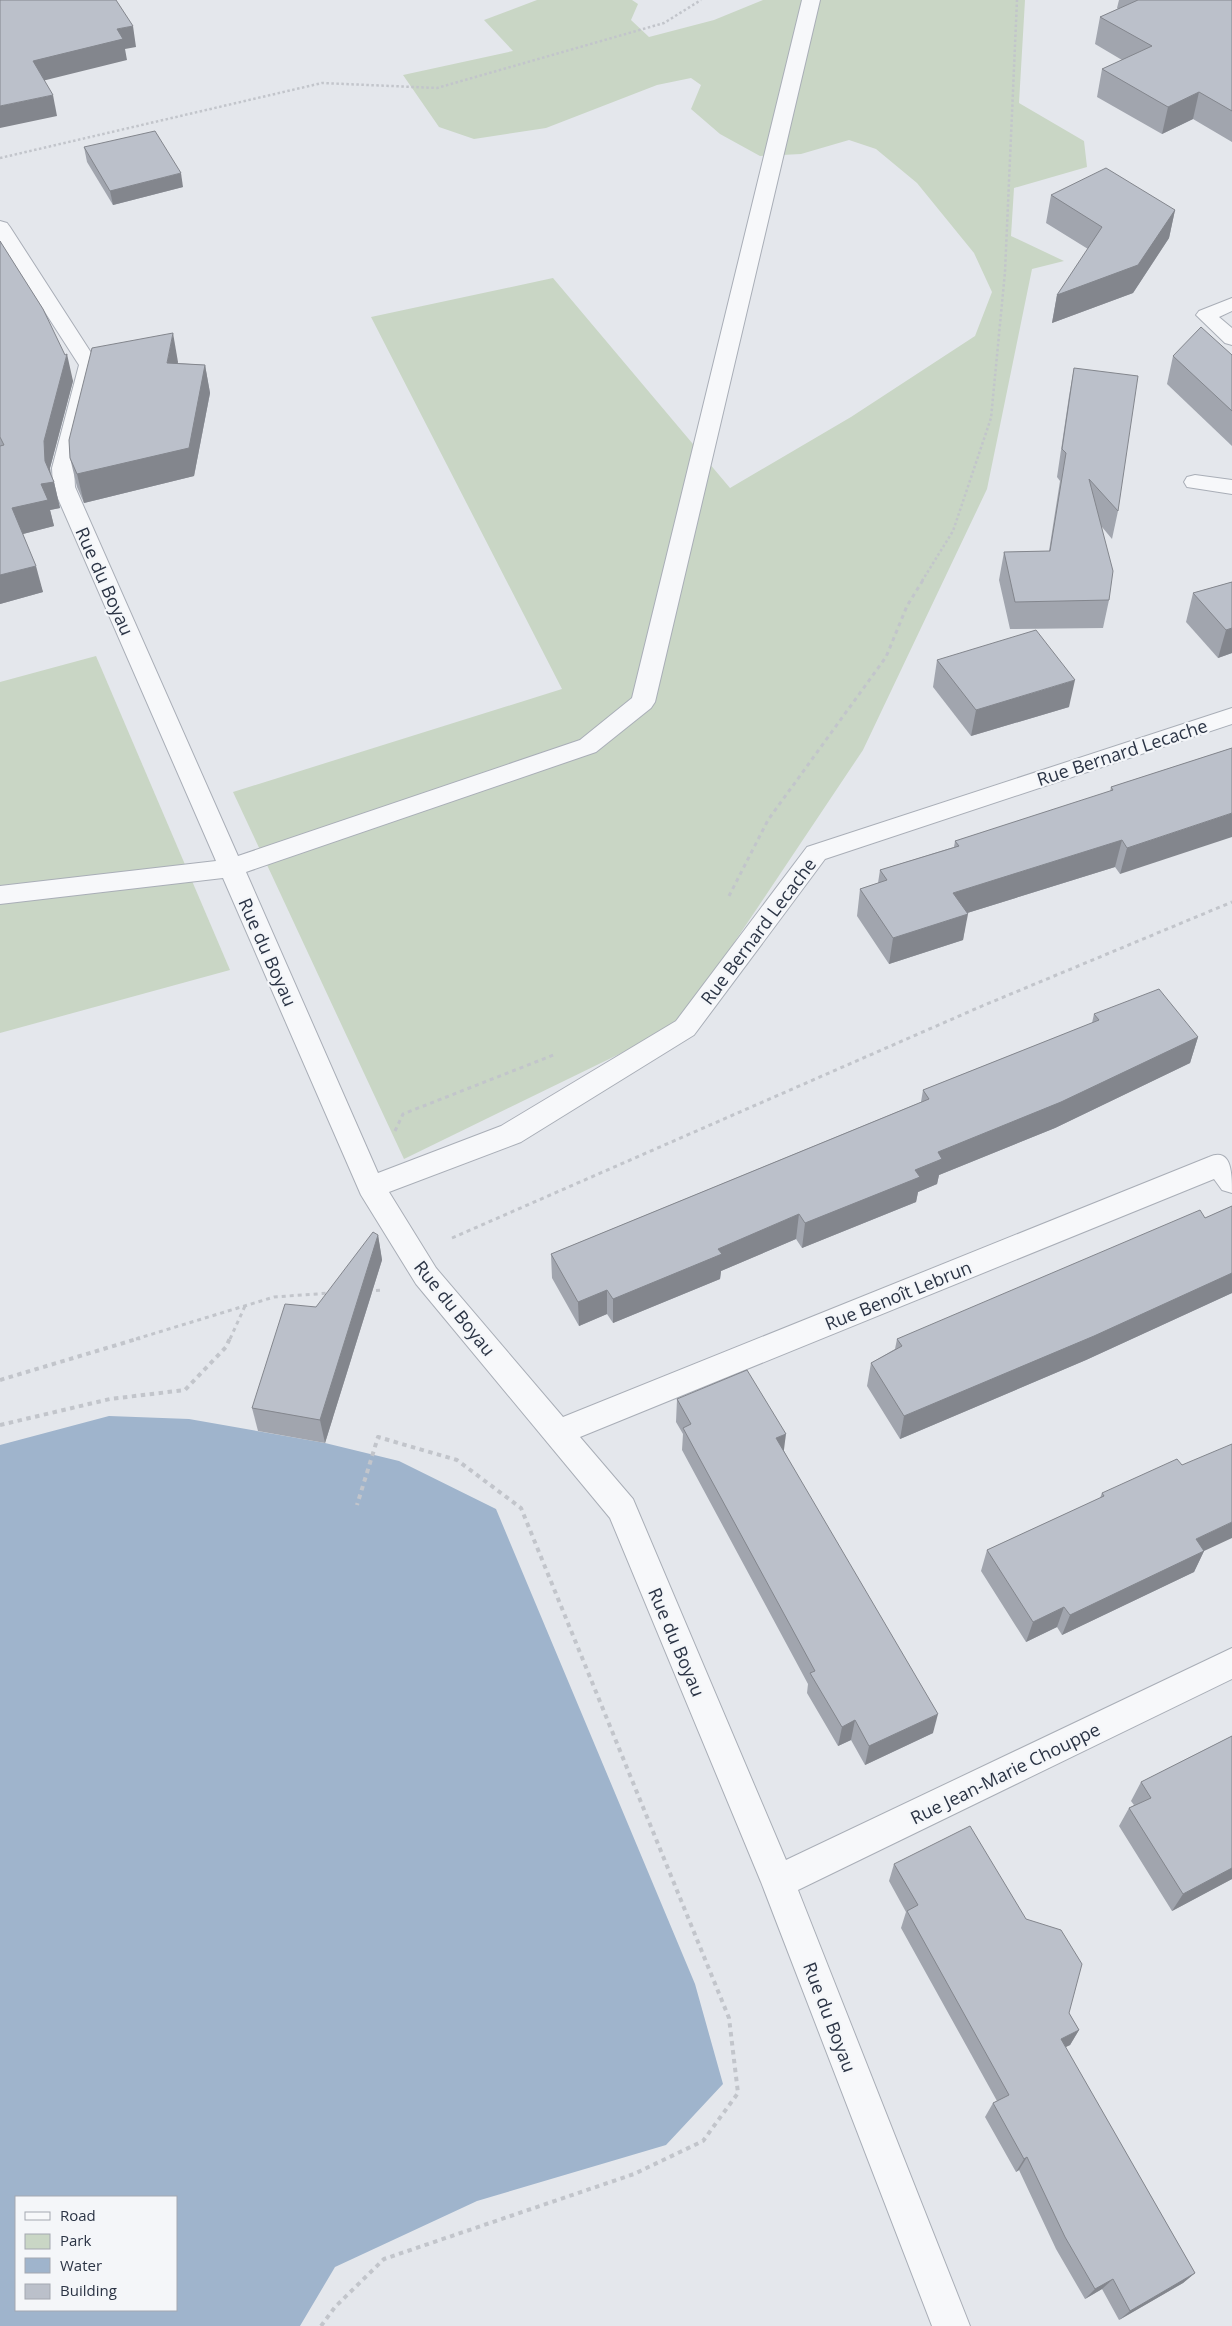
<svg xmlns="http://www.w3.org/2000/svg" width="1232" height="2326" viewBox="0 0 1232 2326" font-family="'Open Sans',sans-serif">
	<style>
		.green { fill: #c9d6c5 }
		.water { fill: #9fb4cc; fill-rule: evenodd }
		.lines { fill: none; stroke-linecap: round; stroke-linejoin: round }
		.service-casing { stroke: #a9aeb7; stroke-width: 2 }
		.minor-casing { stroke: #a9aeb7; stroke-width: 2 }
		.path-far2 { stroke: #c2c5cb; stroke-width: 2.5; stroke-dasharray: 2.5 2.5; stroke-linecap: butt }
		.path-far1 { stroke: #c2c5cb; stroke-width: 3; stroke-dasharray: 4 4; stroke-linecap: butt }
		.path { stroke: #c2c5cb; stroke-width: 4; stroke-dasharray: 4.5 4.5; stroke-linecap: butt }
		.service { fill: #f7f8fa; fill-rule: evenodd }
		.minor { fill: #f7f8fa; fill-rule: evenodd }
		.wall { fill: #a1a5ae }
		.shaded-wall { fill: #83868d }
		.building { fill: #bbc0ca; stroke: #83868d }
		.labels { text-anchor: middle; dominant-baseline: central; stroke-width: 4.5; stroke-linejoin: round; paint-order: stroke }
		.street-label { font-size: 18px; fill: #2b3445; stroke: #f4f6f9 }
	</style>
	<rect width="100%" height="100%" fill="#e4e7ec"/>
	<g class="green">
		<path d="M537 0H632L638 4 631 20 649 37 714 20 763 0H1025L1019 103 1084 141 1087 167 1014 188 1011 236 1064 261 1032 269 987 489 863 750 679 1025 404 1159 233 792 562 689 371 317 553 278 730 488 851 417 975 336 992 292 974 253 917 183 876 149 849 140 801 154 760 156 720 134 691 109 701 85 691 78 657 85 546 128 474 139 439 127 403 75 513 51 484 20Z"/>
		<path d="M96 656 230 970 0 1033V682Z"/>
	</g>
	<path class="water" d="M109 1416 189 1419 325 1443 399 1461 496 1509 695 1984 723 2084 666 2145 477 2201 335 2267 300 2326H0V1445ZM16 2197H176V2310H16Z"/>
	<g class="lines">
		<g class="service-casing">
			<path id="service" d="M1195 475 1232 480V494L1187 487 1184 482 1187 477Z"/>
		</g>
		<g class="minor-casing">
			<g id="minor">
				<path d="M802 0H820L655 702 651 708 596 752 246 872 378 1173 501 1126 676 1021 807 847 1232 708V724L825 859 694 1035 521 1142 389 1192 436 1268 563 1417 1209 1157C1232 1147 1232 1174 1232 1193L1222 1190 1214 1179 580 1437 633 1499 786 1860 1232 1648V1679L798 1890 970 2326H932L761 1882 610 1518 416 1284 361 1195 223 878 0 904V886L216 861 53 487 52 468 79 365 0 242V221L7 223 10 227 99 365 74 468 75 487 238 856 580 740 632 698Z"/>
				<path d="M1232 298V311L1219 317 1232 328V345L1225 343 1196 315 1199 311Z"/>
			</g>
		</g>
		<g class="path-far2">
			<path d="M0 158 322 83 437 88 664 23 701 0"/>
			<path d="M922 581 953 531 991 418 1005 272 1017 0"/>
		</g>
		<g class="path-far1">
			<path d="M729 896 768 820 886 657 907 606 923 580"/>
			<path d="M395 1131 403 1114 556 1054"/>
			<path d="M452 1238 982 1006 1232 902"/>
			<path d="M368 1291 382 1290"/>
			<path d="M136 1339 274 1297 330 1293"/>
			<path d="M230 1339 245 1306"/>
		</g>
		<g class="path">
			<path d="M0 1380 140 1338"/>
			<path d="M0 1425 110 1399 185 1390 226 1347 230 1338"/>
			<path d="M321 2326 335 2307 384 2259 634 2174 703 2141 738 2093 729 2018 521 1508 457 1460 378 1437 357 1505"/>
		</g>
		<use href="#service" class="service"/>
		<use href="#minor" class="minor"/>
	</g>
	<g class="wall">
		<path d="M1119 0H1232V142L1193 119 1162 134 1097 97 1102 69 1122 60 1095 44 1100 17 1118 9 1117 8Z"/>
		<path d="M84 147 183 187 113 205 87 162Z"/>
		<path d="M1051 195 1175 210 1169 238 1133 293 1052 323 1057 295 1088 249 1046 223Z"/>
		<path d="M0 241 73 381 50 468 51 475 54 482 60 508 50 510 54 526 23 534 43 592 0 604Z"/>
		<path d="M1232 355V446L1167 384 1173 356Z"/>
		<path d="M178 362 177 363 205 365 210 393 194 476 84 503 77 487 70 458Z"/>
		<path d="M1074 368 1118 511 1112 539 1102 527 1109 600 1103 628 1010 629 999 580 1004 552 1049 551 1060 481 1057 477 1069 396Z"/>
		<path d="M1232 582V653L1218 658 1186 622 1193 593Z"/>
		<path d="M937 660 1069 707 971 736 933 687Z"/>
		<path d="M1232 748 1120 874 1115 867 967 913 963 940 889 964 857 916 860 889 878 883 880 870 954 847 955 841 1110 792 1111 787Z"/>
		<path d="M1094 1014 1198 1037 1190 1063 1055 1128 939 1175 937 1184 918 1192 916 1202 802 1248 796 1239 721 1271 720 1279 613 1323 607 1314 579 1326 552 1278 551 1254 921 1102 923 1090 1092 1023Z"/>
		<path d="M1232 1206V1293L1086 1360 900 1439 867 1386 871 1363 895 1349 897 1339 1205 1218Z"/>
		<path d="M378 1235 382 1260 325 1443 258 1431 252 1408 316 1307Z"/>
		<path d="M677 1399 784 1451 933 1733 865 1765 851 1740 838 1746 807 1693 808 1684 682 1450 683 1434 676 1422Z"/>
		<path d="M1102 1493 1204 1551 1194 1572 1062 1635 1057 1627 1026 1642 981 1571 987 1550 1100 1498Z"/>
		<path d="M1232 1736V1879L1172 1911 1119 1826 1129 1808 1134 1805 1131 1801 1141 1782Z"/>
		<path d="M894 1864 1069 2013 1079 2030 1070 2045 1065 2047 1195 2273 1183 2283 1119 2320 1102 2289 1085 2299 1056 2249 1019 2170 1016 2172 985 2117 993 2103 997 2101 901 1928 906 1912 889 1881Z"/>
	</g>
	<g class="shaded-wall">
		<path d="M133 26 136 47 125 49 127 60 38 82 33 61 117 29Z"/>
		<path d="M1199 92 1193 119 1162 134 1168 107Z"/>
		<path d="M53 95 57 116 0 128V106Z"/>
		<path d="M181 173 183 187 113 205 110 191Z"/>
		<path d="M1175 210 1169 238 1133 293 1052 323 1057 295Z"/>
		<path d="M173 333 178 362 172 391 167 363Z"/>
		<path d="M67 354 73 381 50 468 51 482H54L60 508 50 510 54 526 19 535 12 508 41 484 44 441Z"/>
		<path d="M205 365 210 393 194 476 84 503 77 474Z"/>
		<path d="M36 566 43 592 0 604V575Z"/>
		<path d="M1232 628V653L1218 658 1226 630Z"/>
		<path d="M1075 680 1069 707 971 736 976 710Z"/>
		<path d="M1232 813V837L1120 874 1127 848Z"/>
		<path d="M1122 840 1115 867 948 919 953 893Z"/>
		<path d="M968 914 963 940 889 964 893 938Z"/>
		<path d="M1198 1037 1190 1063 1055 1128 939 1175 937 1184 918 1192 916 1202 802 1248 805 1223 915 1170 938 1152Z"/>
		<path d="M799 1214 796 1239 721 1271 720 1279 613 1323V1299L718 1249Z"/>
		<path d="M378 1235 382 1260 325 1443 320 1420Z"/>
		<path d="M1232 1273V1293L1086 1360 900 1439 904 1416Z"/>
		<path d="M607 1290V1314L579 1326 578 1302Z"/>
		<path d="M786 1434 783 1457 776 1438Z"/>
		<path d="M1232 1522V1538L1204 1551 1194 1572 1062 1635 1070 1615 1196 1539Z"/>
		<path d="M1064 1607 1057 1627 1026 1642 1033 1622Z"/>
		<path d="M938 1714 933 1733 865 1765 869 1746Z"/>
		<path d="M855 1720 851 1740 838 1746 842 1727Z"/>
		<path d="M1232 1868V1879L1172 1911 1183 1894Z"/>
		<path d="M1079 2030 1070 2045 1052 2054 1061 2039Z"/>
		<path d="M1027 2157 1019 2170 1016 2172 1024 2159Z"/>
		<path d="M1195 2273 1183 2283 1119 2320 1130 2311Z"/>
		<path d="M1113 2279 1102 2289 1085 2299 1095 2289Z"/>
	</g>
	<g class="building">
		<path d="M0 0H116L133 26 117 29 123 39 33 61 53 95 0 106Z"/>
		<path d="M1138 0H1232V111L1199 92 1168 107 1102 69 1152 46 1100 17Z"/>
		<path d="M155 131 181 173 110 191 84 147Z"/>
		<path d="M1106 168 1175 210 1138 265 1057 295 1102 227 1051 195Z"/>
		<path d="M0 241 43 309 65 355 67 354 44 441 45 461 54 482 41 484 48 500 12 508 36 566 0 575V446L4 445 0 437Z"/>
		<path d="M1201 327 1232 355V411L1173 356Z"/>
		<path d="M173 333 167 363 205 365 189 448 77 474 70 458 69 440 92 348Z"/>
		<path d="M1074 368 1138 376 1118 511 1089 479 1113 571 1109 600 1015 602 1004 552 1050 551 1066 453 1062 449Z"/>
		<path d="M1232 582V628L1226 630 1193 593Z"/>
		<path d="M1036 630 1075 680 976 710 937 660Z"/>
		<path d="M1232 748V813L1127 848 1122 840 953 893 968 914 893 938 860 889 887 880 880 870 959 846 955 841 1113 790 1111 787Z"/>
		<path d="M1159 989 1198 1037 1061 1102 938 1152 942 1159 915 1170 920 1177 805 1223 799 1214 718 1249 722 1254 613 1299 607 1290 578 1302 551 1254 929 1099 923 1090 1099 1020 1094 1014Z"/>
		<path d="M1232 1206V1273L1094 1336 904 1416 871 1363 902 1346 897 1339 1200 1210 1205 1218Z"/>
		<path d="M373 1232 378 1235 320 1420 252 1408 285 1304 316 1307Z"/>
		<path d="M747 1370 786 1434 776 1438 938 1714 869 1746 855 1720 842 1727 810 1673 815 1671 683 1428 691 1424 677 1399Z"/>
		<path d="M1232 1444V1522L1196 1539 1204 1551 1070 1615 1064 1607 1033 1622 987 1550 1104 1496 1102 1493 1177 1459 1182 1465Z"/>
		<path d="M1232 1736V1868L1183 1894 1129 1808 1151 1798 1141 1782Z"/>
		<path d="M970 1826 1026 1919 1061 1930 1082 1964 1069 2013 1079 2030 1061 2039 1195 2273 1130 2311 1113 2279 1095 2289 1065 2237 1027 2157 1024 2159 993 2103 1009 2095 907 1911 918 1905 894 1864Z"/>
	</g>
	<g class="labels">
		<g class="street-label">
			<text transform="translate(105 581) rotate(66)">Rue du Boyau</text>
			<text transform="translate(1122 752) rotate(-18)">Rue Bernard Lecache</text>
			<text transform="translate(758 931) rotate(-53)">Rue Bernard Lecache</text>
			<text transform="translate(268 952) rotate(66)">Rue du Boyau</text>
			<text transform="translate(898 1295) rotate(-22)">Rue Benoît Lebrun</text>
			<text transform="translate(455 1308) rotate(51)">Rue du Boyau</text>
			<text transform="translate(677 1642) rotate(67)">Rue du Boyau</text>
			<text transform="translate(1005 1773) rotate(-26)">Rue Jean-Marie Chouppe</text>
			<text transform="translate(830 2017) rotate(69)">Rue du Boyau</text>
		</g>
	</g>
	<rect x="15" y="2196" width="162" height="115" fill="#f4f6f9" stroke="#a4a8b1"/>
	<rect x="25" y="2212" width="25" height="8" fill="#f7f8fa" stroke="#a4a8b1"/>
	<text x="60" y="2221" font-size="15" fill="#2b3445">Road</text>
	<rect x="25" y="2234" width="25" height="15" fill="#c9d6c5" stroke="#a4a8b1"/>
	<text x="60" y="2246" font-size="15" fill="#2b3445">Park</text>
	<rect x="25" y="2258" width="25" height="15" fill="#9fb4cc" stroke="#a4a8b1"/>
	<text x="60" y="2271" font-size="15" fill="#2b3445">Water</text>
	<rect x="25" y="2284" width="25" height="15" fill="#bbc0ca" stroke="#a4a8b1"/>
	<text x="60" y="2296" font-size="15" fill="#2b3445">Building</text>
</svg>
